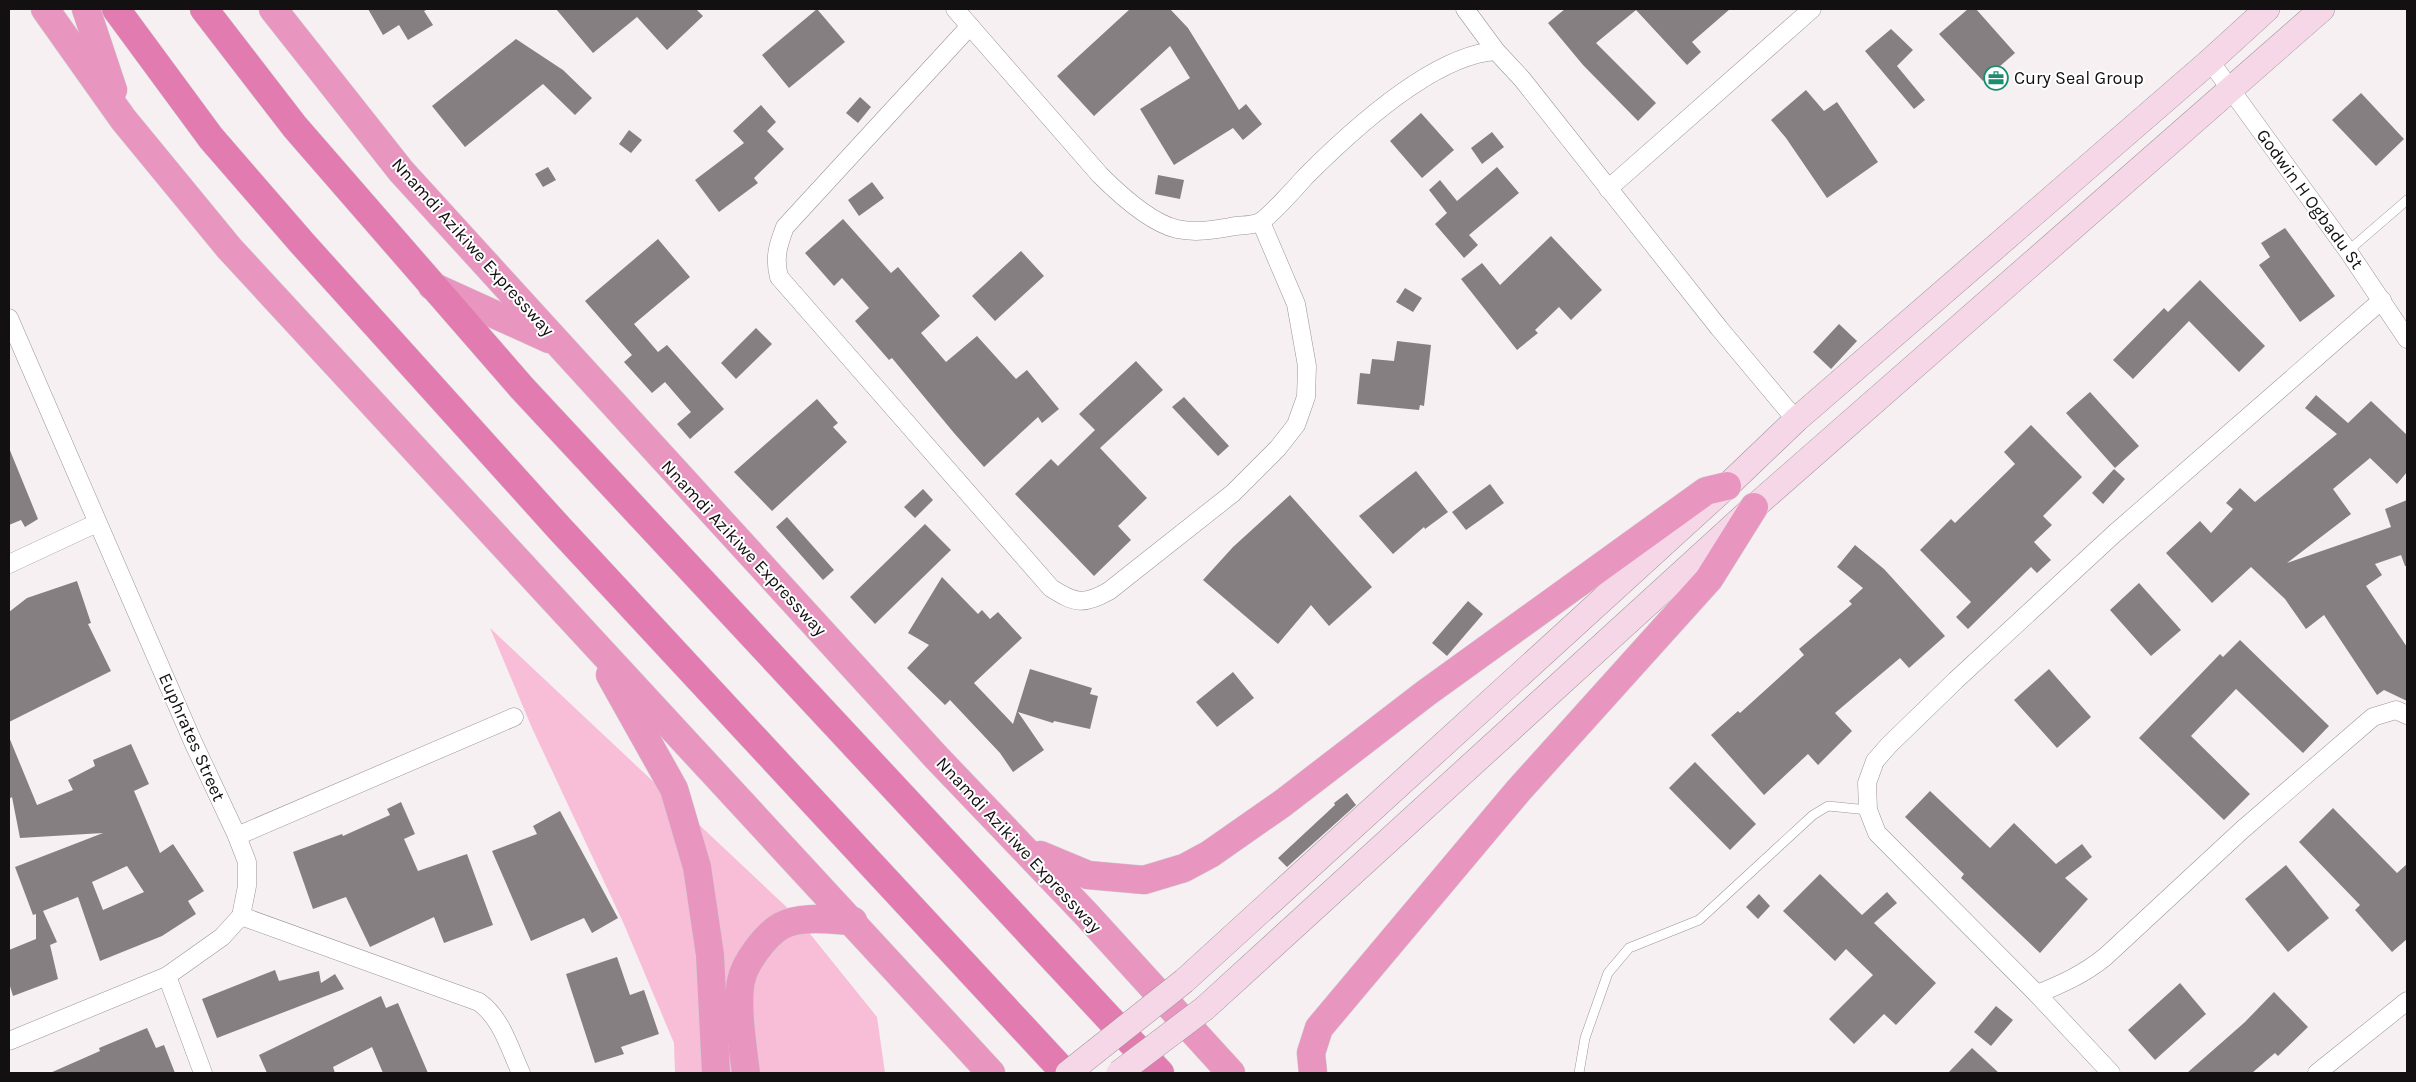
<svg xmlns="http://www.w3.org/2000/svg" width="2416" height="1082" viewBox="0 0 2416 1082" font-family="Karla,sans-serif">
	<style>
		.green { fill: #f8bdd7 }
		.building { fill: #857f82; fill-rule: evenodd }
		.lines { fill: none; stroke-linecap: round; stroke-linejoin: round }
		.service-casing { stroke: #9b9497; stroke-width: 10 }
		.minor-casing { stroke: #9b9497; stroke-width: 19 }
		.secondary-casing { stroke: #9b9497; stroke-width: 26 }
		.trunk-casing { stroke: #d0cfcf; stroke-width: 29 }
		.motorway-casing { stroke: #d0cfcf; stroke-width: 29 }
		.service { stroke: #fff; stroke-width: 9 }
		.minor { stroke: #fff; stroke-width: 18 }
		.secondary { stroke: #f6d7e7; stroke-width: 25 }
		.trunk { stroke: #e896bf; stroke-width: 28 }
		.motorway { stroke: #e27baf; stroke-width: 28 }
		.secondary-bridge-casing { stroke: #9b9497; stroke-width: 26; stroke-linecap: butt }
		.secondary-bridge { stroke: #f6d7e7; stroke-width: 25 }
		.labels { text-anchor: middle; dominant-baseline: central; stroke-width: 4; stroke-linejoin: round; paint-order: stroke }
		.poi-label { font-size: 18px; fill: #121011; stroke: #fff; text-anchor: start }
		.street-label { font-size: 18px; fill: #121011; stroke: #fff }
	</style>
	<rect width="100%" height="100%" fill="#f7f0f3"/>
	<path class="green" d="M490 628 794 914 877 1017 885 1073H675L674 1043 623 922 532 728Z"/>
	<g class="building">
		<path d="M368 9H428L424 11 433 25 408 40 399 25 383 35Z"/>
		<path d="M556 9H696L703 16 667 50 637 17 593 53Z"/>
		<path d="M817 9 845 42 789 88 762 55Z"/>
		<path d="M1130 9H1170L1188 28 1239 110 1246 104 1262 124 1243 140 1233 128 1174 165 1140 109 1190 78 1170 46 1094 116 1057 76Z"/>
		<path d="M1565 9H1730L1692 42 1701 52 1687 65 1636 10 1596 43 1656 103 1638 121 1583 65 1548 23Z"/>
		<path d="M1968 9H1976L2015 53 1983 81 1939 34Z"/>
		<path d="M1891 29 1913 50 1897 66 1925 100 1914 109 1865 51Z"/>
		<path d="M516 39 563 70 592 98 575 115 543 84 465 147 432 106Z"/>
		<path d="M1806 90 1824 111 1837 102 1878 162 1827 198 1786 138 1771 120Z"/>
		<path d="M2361 93 2404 139 2376 166 2332 120Z"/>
		<path d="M860 97 871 107 858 123 846 113Z"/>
		<path d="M761 105 776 122 767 131 784 149 754 178 758 183 719 212 695 180 744 143 733 131Z"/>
		<path d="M1421 113 1454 150 1422 178 1390 141Z"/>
		<path d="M629 130 642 140 631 153 619 144Z"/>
		<path d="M1492 132 1504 147 1482 164 1471 148Z"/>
		<path d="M548 167 556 180 543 187 535 174Z"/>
		<path d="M1497 167 1519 193 1469 235 1478 245 1464 258 1435 224 1447 213 1429 190 1440 180 1457 201Z"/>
		<path d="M1158 175 1184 180 1180 199 1155 194Z"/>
		<path d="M872 182 884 198 859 216 848 200Z"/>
		<path d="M843 219 891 273 898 267 940 316 921 333 946 362 977 336 1016 379 1027 370 1059 409 1042 423 1038 417 984 467 954 433 892 358 889 360 855 321 869 308 842 278 834 286 805 253Z"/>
		<path d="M2285 228 2335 296 2300 322 2259 265 2270 257 2261 243Z"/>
		<path d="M1551 236 1602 290 1571 320 1559 307 1535 330 1538 333 1517 350 1461 279 1482 263 1500 285Z"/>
		<path d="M658 239 690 277 634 324 658 352 667 345 724 409 690 439 677 424 691 412 665 382 652 393 624 362 632 355 585 301Z"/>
		<path d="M1021 251 1044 276 995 321 972 296Z"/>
		<path d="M2200 280 2265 346 2239 372 2189 321 2133 379 2113 360 2164 308 2168 312Z"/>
		<path d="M1405 288 1422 298 1413 312 1396 302Z"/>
		<path d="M1839 324 1857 341 1831 369 1813 352Z"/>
		<path d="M756 328 772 344 736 379 721 363Z"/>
		<path d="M1397 341 1431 345 1424 406 1420 405 1419 410 1357 404 1360 373 1370 374 1372 359 1394 361Z"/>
		<path d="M1136 361 1163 390 1100 448 1147 498 1118 526 1131 540 1094 576 1015 494 1051 459 1058 466 1095 430 1079 414Z"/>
		<path d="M2090 392 2139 446 2115 468 2066 413Z"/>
		<path d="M2316 395 2348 423 2371 401 2407 435V472L2397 484 2370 458 2333 489 2351 514 2287 563 2391 527 2385 509 2407 500V566H2405L2401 555 2375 564 2382 575 2366 586 2407 647V701L2384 690 2377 695 2324 615 2306 629 2285 599 2251 567 2212 603 2166 553 2200 521 2211 533 2233 509 2226 503 2240 488 2255 502 2337 434 2305 408Z"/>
		<path d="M1184 397 1229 446 1218 456 1172 407Z"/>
		<path d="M817 399 838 423 833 427 847 442 772 511 734 472Z"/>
		<path d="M2031 425 2082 477 2043 516 2052 525 2034 542 2051 560 2037 573 2031 567 1968 629 1956 617 1971 602 1920 550 1951 519 1955 523 2015 464 2004 452Z"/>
		<path d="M9 448 38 519 25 527 21 520 9 525Z"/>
		<path d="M2114 469 2125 479 2103 504 2092 493Z"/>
		<path d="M1416 471 1448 512 1425 529 1424 527 1393 554 1359 516Z"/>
		<path d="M1490 484 1504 503 1466 530 1452 512Z"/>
		<path d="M923 489 933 500 915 518 904 507Z"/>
		<path d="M1290 495 1372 587 1329 626 1311 605 1278 644 1203 580 1233 547Z"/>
		<path d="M787 517 834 570 823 580 776 527Z"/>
		<path d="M925 524 951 550 875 624 850 597Z"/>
		<path d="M1855 545 1884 569 1945 636 1909 668 1900 658 1835 713 1852 731 1818 765 1808 754 1764 795 1711 735 1738 711 1740 713 1804 655 1799 649 1852 604 1849 601 1863 588 1837 567Z"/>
		<path d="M942 577 978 614 982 610 990 619 998 612 1022 638 974 683 1013 724 1030 669 1092 688 1090 694 1098 696 1090 729 1054 721 1053 723 1018 712 1044 750 1013 772 1000 753 950 700 945 705 907 668 929 645 908 633Z"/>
		<path d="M77 581 91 623 88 624 111 671 9 722V612L27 598Z"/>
		<path d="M2139 583 2181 630 2151 656 2110 610Z"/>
		<path d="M1468 601 1483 614 1447 656 1432 643Z"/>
		<path d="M2240 640 2329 726 2303 753 2236 689 2191 736 2250 794 2224 820 2139 738 2220 654 2223 657Z"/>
		<path d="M2049 669 2091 717 2057 748 2014 700Z"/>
		<path d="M1233 672 1254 698 1217 727 1196 702Z"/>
		<path d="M9 737 37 805 73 790 68 780 95 766 93 760 131 744 149 784 134 791 160 853 173 844 204 891 188 901 196 914 162 936 100 961 78 897 43 911 57 942 50 945 58 979 13 996 9 983V950L36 939V914L33 915 15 867 103 833 20 838 12 797 9 799ZM127 866 144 892 103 910 92 882Z"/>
		<path d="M1695 762 1756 824 1730 850 1669 788Z"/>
		<path d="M1930 791 1990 848 2014 823 2056 864 2082 844 2092 857 2065 878 2088 899 2040 953 1961 878 1964 874 1905 817Z"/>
		<path d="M1347 793 1356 805 1287 867 1278 858 1335 805 1334 803Z"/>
		<path d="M401 802 415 834 404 839 418 871 467 854 493 925 444 943 434 917 370 947 346 897 313 909 293 852 342 834 343 836 390 815 387 809Z"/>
		<path d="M2333 808 2397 873 2407 864V939L2392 952 2355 910 2360 905 2299 842Z"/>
		<path d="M560 811 618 918 592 933 584 918 531 941 492 851 537 834 533 826Z"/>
		<path d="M2286 865 2329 918 2288 952 2245 899Z"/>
		<path d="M1820 874 1862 915 1887 892 1897 903 1874 923 1936 983 1896 1025 1884 1014 1854 1044 1829 1019 1873 975 1846 949 1835 961 1783 911Z"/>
		<path d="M1759 894 1770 906 1758 919 1746 907Z"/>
		<path d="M617 957 630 995 644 990 659 1034 621 1047 624 1054 595 1063 566 974Z"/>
		<path d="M275 970 279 981 319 971 321 983 335 974 344 989 217 1038 202 999Z"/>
		<path d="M2180 983 2206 1014 2155 1060 2128 1030Z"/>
		<path d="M2274 992 2308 1027 2278 1056 2275 1053 2252 1073H2187L2245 1022Z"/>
		<path d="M381 996 386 1008 398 1003 428 1073H383L372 1047 333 1067 335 1073H267L259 1055Z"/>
		<path d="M1996 1006 2013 1020 1991 1046 1974 1032Z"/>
		<path d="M147 1028 156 1048 164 1045 175 1073H50L100 1051 99 1048Z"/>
		<path d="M1972 1048 1999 1073H1948Z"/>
	</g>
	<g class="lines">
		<g class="service-casing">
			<g id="service">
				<path d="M2348 251 2407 200"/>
				<path d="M1579 1073 1585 1038 1608 973 1629 948 1699 920 1813 815 1828 806 1868 810"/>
			</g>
		</g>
		<g class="minor-casing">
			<g id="minor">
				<path d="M955 9 1100 175C1119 194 1151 223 1177 229 1195 233 1213 230 1230 227 1239 225 1252 226 1260 222 1268 218 1298 185 1306 176 1350 132 1433 55 1496 51L1522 79 1719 328 1796 420"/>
				<path d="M1465 9 1496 51"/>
				<path d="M970 26 785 227C778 245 774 258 779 277L1051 588C1076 604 1084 605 1109 591L1233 493 1278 448 1296 425 1306 397 1307 366 1296 304 1261 222"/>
				<path d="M2210 61 2348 251 2407 339"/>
				<path d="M1608 189 1812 9"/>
				<path d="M9 318 193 742 237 836 247 862V886L241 916 222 937 167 976 9 1041"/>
				<path d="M9 564 97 523"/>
				<path d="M237 836 514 717"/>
				<path d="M241 916 479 1002C502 1019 509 1047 521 1073"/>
				<path d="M167 976 203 1073"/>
				<path d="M2037 994C2062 984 2084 974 2105 957L2242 830 2373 717 2396 710 2407 715"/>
				<path d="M2111 1073 2037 994 1877 833 1868 810 1867 783 1875 761 1889 745 1956 680 2114 534 2382 300"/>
				<path d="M2317 1073 2407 1001"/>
			</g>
		</g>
		<g class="secondary-casing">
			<g id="secondary">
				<path d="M1184 981 1727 486 1796 420 2210 61 2267 9"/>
				<path d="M1205 1008 1754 507 2322 9"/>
			</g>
		</g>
		<g class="trunk-casing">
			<g id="trunk">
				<path d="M45 9 123 119 229 248 991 1073"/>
				<path d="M86 9 113 90"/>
				<path d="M273 9 401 171 936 757 1086 914 1231 1073"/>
				<path d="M432 286 549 339"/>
				<path d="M610 675 674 789 697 867 710 955 716 1073"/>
				<path d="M1036 856 1040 855 1088 875 1144 880 1184 868 1210 854 1283 803 1426 693 1706 491 1727 486"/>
				<path d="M746 1073C743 1049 736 1005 741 981 744 964 765 935 781 926 800 915 832 920 853 921"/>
				<path d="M1313 1073 1311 1053 1319 1028 1518 791 1709 579 1754 507"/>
			</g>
		</g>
		<g class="motorway-casing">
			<g id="motorway">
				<path d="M116 9 211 138 302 243 560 529 1065 1073"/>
				<path d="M204 9 295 127 522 388 1160 1073"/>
			</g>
		</g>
		<use href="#service" class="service"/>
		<use href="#minor" class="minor"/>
		<use href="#secondary" class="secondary"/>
		<use href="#trunk" class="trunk"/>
		<use href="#motorway" class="motorway"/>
		<g class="secondary-bridge-casing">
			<g id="secondary-bridge">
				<path d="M1068 1073 1184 981"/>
				<path d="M1119 1073 1205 1008"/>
			</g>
		</g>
		<use href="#secondary-bridge" class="secondary-bridge"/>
	</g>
	<defs>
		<g id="office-ring" transform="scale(1.25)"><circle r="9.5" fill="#fff" stroke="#1b8e70" stroke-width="1.5"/><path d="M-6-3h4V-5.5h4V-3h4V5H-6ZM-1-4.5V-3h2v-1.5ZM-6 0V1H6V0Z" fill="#1b8e70"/></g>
	</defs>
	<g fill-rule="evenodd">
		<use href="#office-ring" x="1996" y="78"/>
	</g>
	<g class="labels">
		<g class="poi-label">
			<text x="2014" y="78">Cury Seal Group</text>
		</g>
		<g class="street-label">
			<text transform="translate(2310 199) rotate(54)">Godwin H Ogbadu St</text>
			<text transform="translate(473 247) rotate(48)">Nnamdi Azikiwe Expressway</text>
			<text transform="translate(744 548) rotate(47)">Nnamdi Azikiwe Expressway</text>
			<text transform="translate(192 737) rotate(66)">Euphrates Street</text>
			<text transform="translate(1019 845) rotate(47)">Nnamdi Azikiwe Expressway</text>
		</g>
	</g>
	<rect width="2416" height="1082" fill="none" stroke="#121011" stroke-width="20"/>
</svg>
